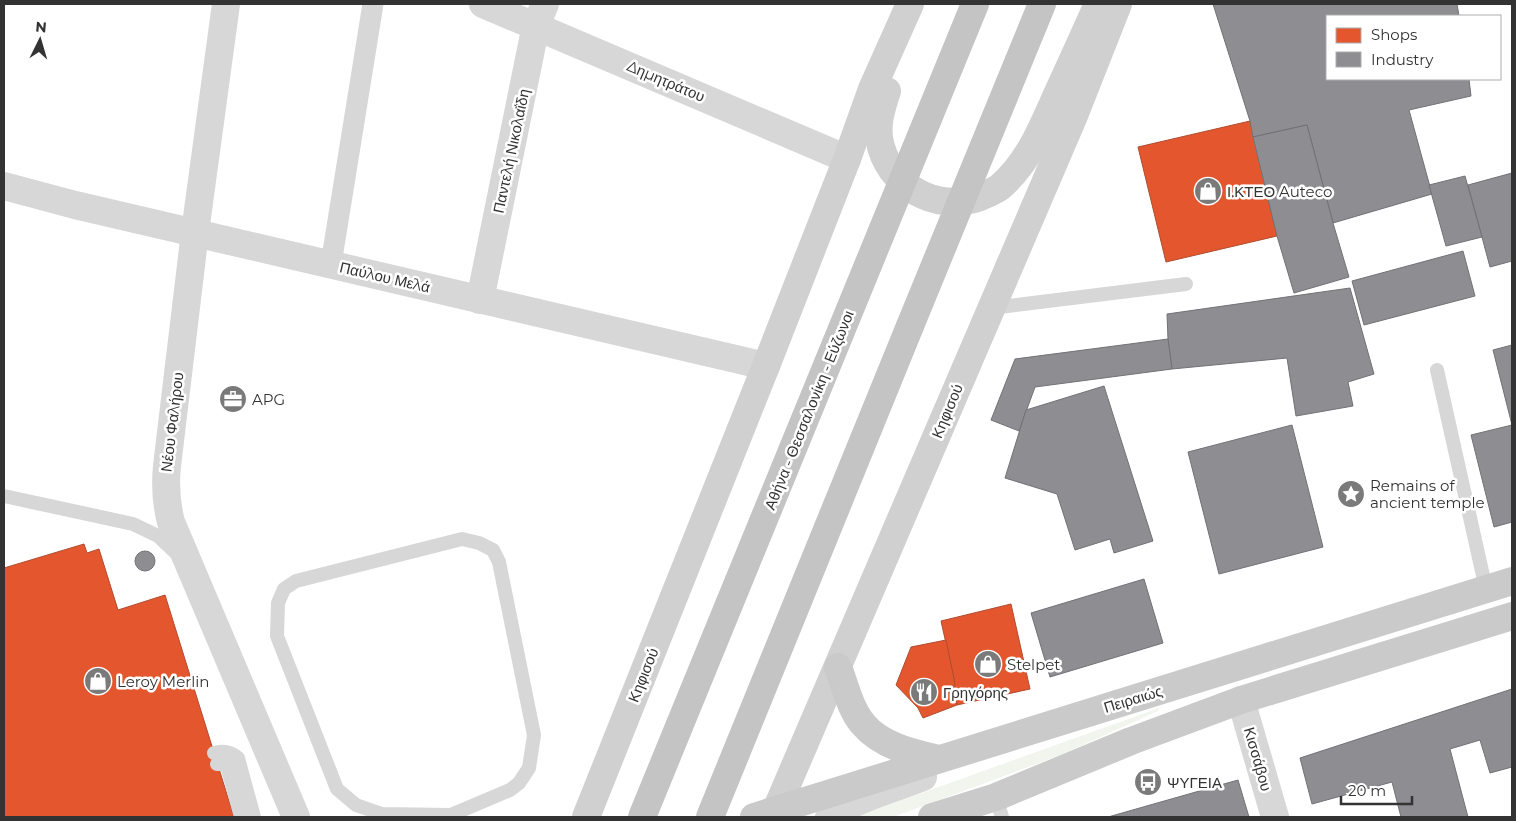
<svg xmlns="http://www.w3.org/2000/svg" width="1516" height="821" viewBox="0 0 1516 821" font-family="Montserrat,sans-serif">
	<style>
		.green { fill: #f1f5ed }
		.shops { fill: #e4572e; stroke: #af4c30 }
		.industry { fill: #8d8d92; stroke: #727276 }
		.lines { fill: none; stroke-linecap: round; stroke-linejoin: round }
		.service { stroke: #d7d7d7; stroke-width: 14 }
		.pedestrian { stroke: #d7d7d7; stroke-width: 21 }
		.minor { stroke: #d7d7d7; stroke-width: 28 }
		.tertiary { stroke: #d7d7d7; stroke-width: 28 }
		.secondary { stroke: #d0d0d0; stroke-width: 28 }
		.primary { stroke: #cacaca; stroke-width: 28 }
		.motorway { stroke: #c4c4c4; stroke-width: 28 }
		.motorway-bridge { stroke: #c4c4c4; stroke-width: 28 }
		.labels { text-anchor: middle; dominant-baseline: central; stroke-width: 5; stroke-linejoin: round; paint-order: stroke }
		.street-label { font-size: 15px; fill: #333; stroke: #fff }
		.poi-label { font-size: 15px; fill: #333; stroke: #fff; text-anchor: start }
	</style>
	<rect width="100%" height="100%" fill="#fff"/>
	<path class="green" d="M1159 708 1158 711 1063 754 893 817H855Z"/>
	<g class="shops">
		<path d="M1250 121 1277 236 1166 262 1138 147Z"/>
		<path d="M84 544 87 553 99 549 118 610 165 595 234 817H4V568Z"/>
		<path d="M1011 604 1030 689 957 705 954 679 941 621Z"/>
		<path d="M946 640 954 679 957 705 923 718 918 708 896 685 911 647Z"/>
	</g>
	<g class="industry">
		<path d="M1213 4H1457L1459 16H1327V79H1469L1471 96 1409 110 1432 194 1333 223 1307 125 1253 137 1250 121Z"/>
		<path d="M1307 125 1333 223 1349 277 1294 293 1277 236 1253 137Z"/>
		<path d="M1512 173V261L1490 267 1468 185Z"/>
		<path d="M1465 176 1482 237 1446 246 1429 185Z"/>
		<path d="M1463 251 1475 296 1364 325 1352 281Z"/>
		<path d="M1350 288 1374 374 1348 382 1353 406 1296 416 1287 358 1172 369 1168 339 1167 314Z"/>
		<path d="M1168 339 1172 369 1035 387 1019 431 991 420 1015 359Z"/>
		<path d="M1512 345V522L1494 527 1471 435 1512 425 1493 350Z"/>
		<path d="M1104 386 1153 541 1114 553 1110 539 1075 550 1057 494 1005 478 1026 410Z"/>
		<path d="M1292 425 1323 547 1219 574 1188 452Z"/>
		<circle cx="145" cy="561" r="10"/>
		<path d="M1144 579 1163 643 1050 677 1031 613Z"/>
		<path d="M1512 689V767L1490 773 1480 740 1450 749 1468 817H1401L1392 782 1312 804 1300 758Z"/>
		<path d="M1238 780 1249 817H1108Z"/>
	</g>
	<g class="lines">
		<g class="service">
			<path d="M992 308 1186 284"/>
			<path d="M1437 370 1486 589"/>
			<path d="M4 496 133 524 158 536 177 554"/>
			<path d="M462 539 479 543 493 550 499 562 534 735 529 768 519 783 510 790 451 815 382 814 356 805 337 789 277 636 278 603 284 589 296 581Z"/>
			<path d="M214 753C223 751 230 751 238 758L254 817"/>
			<path d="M217 764H224L227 766 241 817"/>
			<path d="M996 797 1002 817"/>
		</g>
		<path class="pedestrian" d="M331 264 373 4"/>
		<g class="minor">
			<path d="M226 4 195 232 167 466C165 486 166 503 171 522L296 817"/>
			<path d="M483 4 847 159"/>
			<path d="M4 186 75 205 766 366"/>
			<path d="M480 300 536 25 545 4"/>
			<path d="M1241 700 1275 817"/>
		</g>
		<path class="tertiary" d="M829 817C858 798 891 790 923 777"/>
		<g class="secondary">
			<path d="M887 91C881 109 875 128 881 147 894 192 945 215 987 194 991 192 996 190 1000 187 1030 161 1043 125 1059 90 1072 62 1085 33 1098 4"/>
			<path d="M586 817 766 366 847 159 872 89 910 4"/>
			<path d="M773 817 1073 118 1118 4"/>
		</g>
		<g class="primary">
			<path d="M838 667C845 685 850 709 863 724 881 746 913 753 939 759"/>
			<path d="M754 817 1512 581"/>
			<path d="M932 817 996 797 1131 741 1241 700 1512 616"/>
		</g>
		<path class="motorway" d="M710 817 910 326"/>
		<g class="motorway-bridge">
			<path d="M910 326 1042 4"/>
			<path d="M642 817 975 4"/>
		</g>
	</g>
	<defs>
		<g id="shop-disc" transform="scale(1.4375)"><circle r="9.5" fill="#7a7a7a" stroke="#fff"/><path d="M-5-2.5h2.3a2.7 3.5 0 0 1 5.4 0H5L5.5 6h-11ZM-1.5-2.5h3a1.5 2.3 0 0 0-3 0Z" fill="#fff"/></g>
		<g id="office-disc" transform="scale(1.4375)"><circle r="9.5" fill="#7a7a7a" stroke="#fff"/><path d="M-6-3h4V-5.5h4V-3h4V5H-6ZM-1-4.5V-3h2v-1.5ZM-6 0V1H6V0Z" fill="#fff"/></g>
		<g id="sight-disc" transform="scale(1.4375)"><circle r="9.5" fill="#7a7a7a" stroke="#fff"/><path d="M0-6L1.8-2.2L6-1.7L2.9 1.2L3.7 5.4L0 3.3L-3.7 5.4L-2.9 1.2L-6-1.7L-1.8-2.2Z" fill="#fff"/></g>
		<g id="restaurant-disc" transform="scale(1.4375)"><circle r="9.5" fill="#7a7a7a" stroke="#fff"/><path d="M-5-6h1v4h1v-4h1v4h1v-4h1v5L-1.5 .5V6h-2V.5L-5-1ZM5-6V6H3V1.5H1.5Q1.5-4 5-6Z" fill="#fff"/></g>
		<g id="bus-disc" transform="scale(1.4375)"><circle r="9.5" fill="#7a7a7a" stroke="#fff"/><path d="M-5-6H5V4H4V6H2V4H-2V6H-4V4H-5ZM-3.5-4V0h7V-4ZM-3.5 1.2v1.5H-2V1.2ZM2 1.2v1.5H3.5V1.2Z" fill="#fff"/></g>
	</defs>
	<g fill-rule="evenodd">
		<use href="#shop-disc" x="1208" y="191"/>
		<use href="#office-disc" x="233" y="399"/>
		<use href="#sight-disc" x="1351" y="494"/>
		<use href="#shop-disc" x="988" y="664"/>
		<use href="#shop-disc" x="98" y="681"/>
		<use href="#restaurant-disc" x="924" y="692"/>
		<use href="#bus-disc" x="1148" y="782"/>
	</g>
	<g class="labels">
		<g class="street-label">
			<text transform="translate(666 81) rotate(23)">Δημητράτου</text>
			<text transform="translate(511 151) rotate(-78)">Παντελή Νικολαΐδη</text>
			<text transform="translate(385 277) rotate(13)">Παύλου Μελά</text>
			<text transform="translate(809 410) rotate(-68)">Αθήνα - Θεσσαλονίκη - Εύζωνοι</text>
			<text transform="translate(947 411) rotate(-67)">Κηφισού</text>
			<text transform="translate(172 422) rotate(-83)">Νέου Φαλήρου</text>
			<text transform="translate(643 675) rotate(-68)">Κηφισού</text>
			<text transform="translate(1133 699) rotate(-17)">Πειραιώς</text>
			<text transform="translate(1258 759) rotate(74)">Κισσάβου</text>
		</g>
		<g class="poi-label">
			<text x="1227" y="191">Ι.ΚΤΕΟ Auteco</text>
			<text x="252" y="399">APG</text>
			<text x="1370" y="485">Remains of<tspan x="1370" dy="17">ancient temple</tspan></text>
			<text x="1007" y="664">Stelpet</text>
			<text x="117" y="681">Leroy Merlin</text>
			<text x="943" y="692">Γρηγόρης</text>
			<text x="1167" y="782">ΨΥΓΕΙΑ</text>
		</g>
	</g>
	<rect width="1516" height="821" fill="none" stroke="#333333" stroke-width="10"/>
	<rect x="1326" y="15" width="175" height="65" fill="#ffffff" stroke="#adadad"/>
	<rect x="1336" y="28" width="25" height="15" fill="#e4572e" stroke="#adadad"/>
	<text x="1371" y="40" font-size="15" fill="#333333">Shops</text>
	<rect x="1336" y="52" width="25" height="15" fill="#8d8d92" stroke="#adadad"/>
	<text x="1371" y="65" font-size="15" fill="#333333">Industry</text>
	<g transform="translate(40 40) rotate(5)" stroke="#ffffff" stroke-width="4" paint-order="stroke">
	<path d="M0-4L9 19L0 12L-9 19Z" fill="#333333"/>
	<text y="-8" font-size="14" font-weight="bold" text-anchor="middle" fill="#333333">N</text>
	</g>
	<path d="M1341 796v8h71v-8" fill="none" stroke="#333333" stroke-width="2.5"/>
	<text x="1348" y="796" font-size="15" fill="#333333" stroke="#ffffff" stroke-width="4" paint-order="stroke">20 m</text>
</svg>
